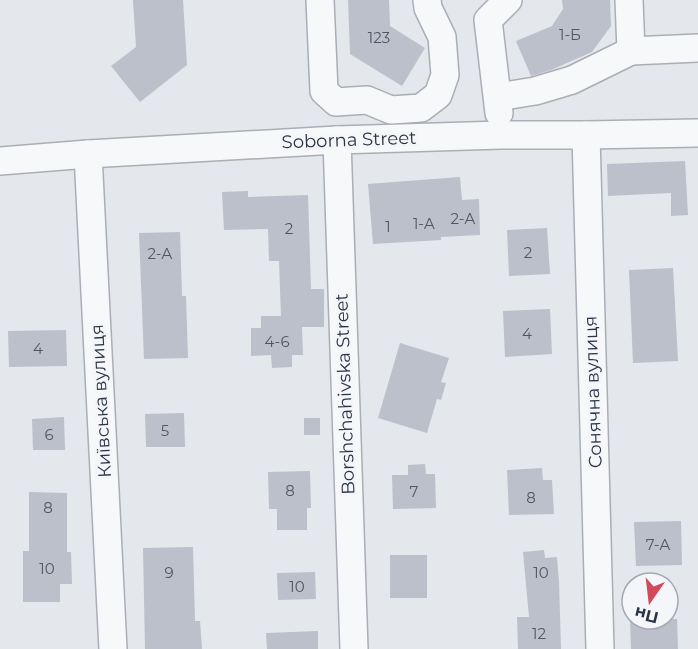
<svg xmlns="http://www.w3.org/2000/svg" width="698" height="649" viewBox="0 0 698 649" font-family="Montserrat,sans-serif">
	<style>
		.building { fill: #bbc0ca }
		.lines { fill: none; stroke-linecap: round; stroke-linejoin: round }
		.minor-casing { stroke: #a9aeb7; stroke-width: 30 }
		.minor { stroke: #f7f8fa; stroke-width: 27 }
		.labels { text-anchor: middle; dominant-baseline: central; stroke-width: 6; stroke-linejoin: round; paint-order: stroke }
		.number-label { font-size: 15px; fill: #4f5766 }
		.street-label { font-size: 18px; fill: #2b3445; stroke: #f4f6f9 }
	</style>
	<rect width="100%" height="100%" fill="#e4e7ec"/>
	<g class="building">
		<path d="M133 0H183L187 65 140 102 111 66 136 47Z"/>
		<path d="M348 0H389L390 26 425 48 402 86 350 54Z"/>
		<path d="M562 0H610L611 26 592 52 551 70 531 76 516 41 552 26 563 9Z"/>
		<path d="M685 161 688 215 671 216V193L608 196 607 164Z"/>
		<path d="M460 177 462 200 479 199 480 235 441 237V240L373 244 368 184Z"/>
		<path d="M248 191V197L308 195 311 289H324V327H302L303 355H292V367L272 368 271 355 251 356V328H261V316H281L279 261H269L268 229 224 230 222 192Z"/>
		<path d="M547 228 550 274 509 276 507 230Z"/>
		<path d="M180 232 182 296H186L188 358 144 359 139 233Z"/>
		<path d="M673 268 678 361 633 363 629 270Z"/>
		<path d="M550 309 552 354 505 357 503 311Z"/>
		<path d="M66 330 67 366 9 367 8 331Z"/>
		<path d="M400 343 449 358 441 382 446 383 441 400 437 399 427 433 378 418Z"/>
		<path d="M184 413 185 447H146L145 414Z"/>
		<path d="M64 417 65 450H33L32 419Z"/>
		<rect x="304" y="418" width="16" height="17"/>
		<path d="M425 464 426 474H435L436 508 393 509 392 475H408V465Z"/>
		<path d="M542 468 543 480H552L554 514 509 515 507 470Z"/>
		<path d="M310 471 311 508H307V530H277V509H269L268 472Z"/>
		<path d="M29 492 67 493V552H71L72 584H60V602H23V551H29Z"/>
		<path d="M681 521 682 565 636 566 634 522Z"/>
		<path d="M193 547 195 621H200L202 649H145L143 548Z"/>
		<path d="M544 550 545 558 557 557 559 582 561 649H518L517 617H529L523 552Z"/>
		<rect x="390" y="555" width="37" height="43"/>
		<path d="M315 572 316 599 278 600 277 573Z"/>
		<path d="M630 619H677L678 649H631Z"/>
		<path d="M318 631V649H267L266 633Z"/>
	</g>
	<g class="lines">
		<g class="minor-casing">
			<g id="minor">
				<path d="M320 0 324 91 336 102 367 100 391 110 421 108 438 95 445 75 442 37 428 8 427 0"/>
				<path d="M631 51 698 48"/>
				<path d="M498 97 535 91 572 80 631 51 629 0"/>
				<path d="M499 113 488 20 508 0"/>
				<path d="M586 135 600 649"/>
				<path d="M337 140 354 649"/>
				<path d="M88 154 113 649"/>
				<path d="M0 161 88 154 337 140 501 135H586L698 133"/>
			</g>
		</g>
		<use href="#minor" class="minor"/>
	</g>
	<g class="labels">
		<g class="number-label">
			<text x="570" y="34">1-Б</text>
			<text x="379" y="37">123</text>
			<text x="463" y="218">2-А</text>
			<text x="424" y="223">1-А</text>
			<text x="388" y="226">1</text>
			<text x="289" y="228">2</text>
			<text x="528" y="252">2</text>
			<text x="160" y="253">2-А</text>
			<text x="527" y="333">4</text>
			<text x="277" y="341">4-6</text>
			<text x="38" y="348">4</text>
			<text x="165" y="430">5</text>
			<text x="49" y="434">6</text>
			<text x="290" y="490">8</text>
			<text x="414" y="491">7</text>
			<text x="531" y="497">8</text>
			<text x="48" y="507">8</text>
			<text x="658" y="544">7-А</text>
			<text x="47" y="568">10</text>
			<text x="169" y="572">9</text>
			<text x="541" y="572">10</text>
			<text x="297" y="586">10</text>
			<text x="539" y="633">12</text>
		</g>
		<g class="street-label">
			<text transform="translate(349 140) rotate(-2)">Soborna Street</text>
			<text transform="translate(593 392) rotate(-92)">Сонячна вулиця</text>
			<text transform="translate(345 394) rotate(-92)">Borshchahivska Street</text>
			<text transform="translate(101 401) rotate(-93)">Київська вулиця</text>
		</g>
	</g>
	<g transform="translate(650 601) rotate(194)"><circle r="28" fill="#f4f6f9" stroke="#a4a8b1" stroke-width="1.5"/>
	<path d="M0-4.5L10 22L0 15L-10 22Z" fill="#d1495b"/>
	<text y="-9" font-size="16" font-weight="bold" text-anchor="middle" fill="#2b3445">Пн</text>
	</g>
</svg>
